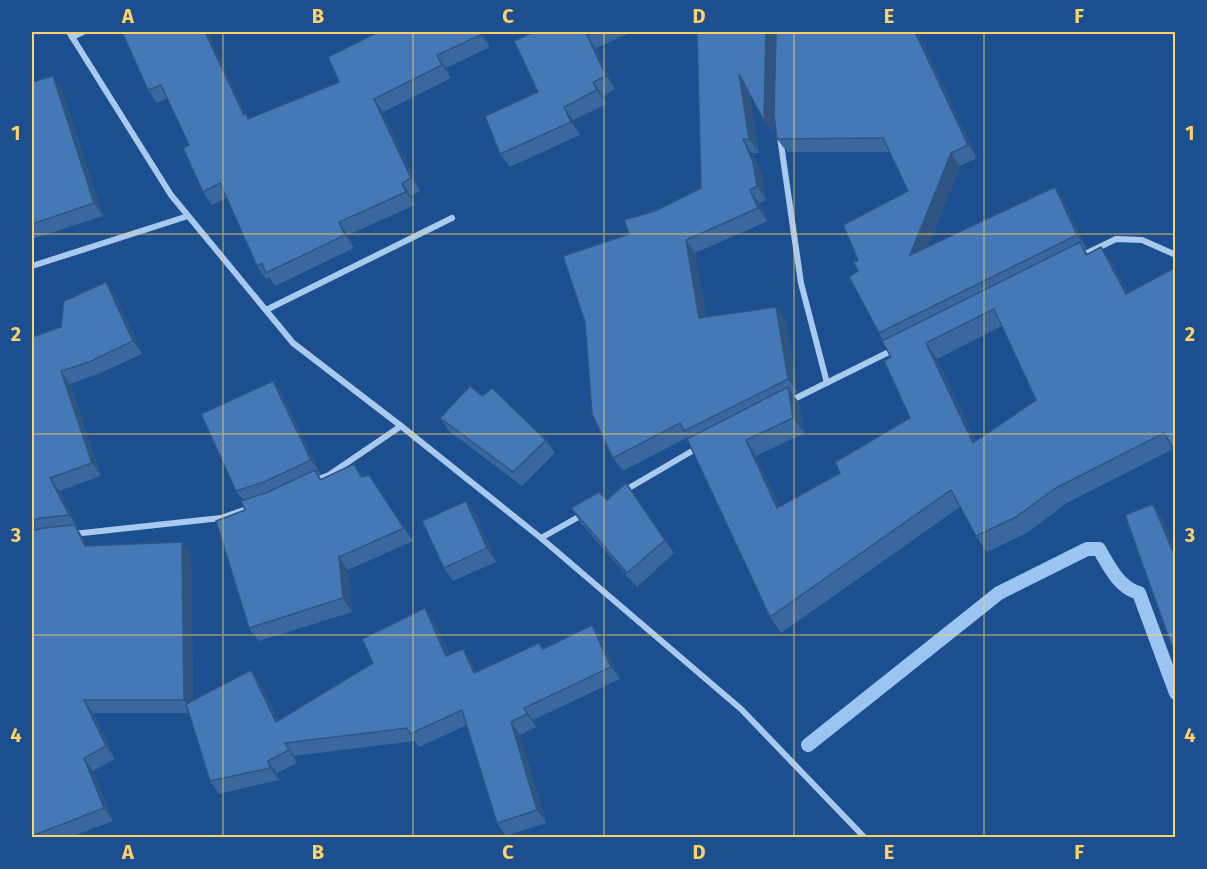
<svg xmlns="http://www.w3.org/2000/svg" width="1207" height="869" viewBox="0 0 1207 869" font-family="'Fira Sans',sans-serif">
	<style>
		.lines { fill: none; stroke-linecap: round; stroke-linejoin: round }
		.stream { stroke: #9cc4f0; stroke-width: 14 }
		.street { stroke: #a9c9ee; stroke-width: 6 }
		.wall { fill: #3a679d; fill-rule: evenodd }
		.shaded-wall { fill: #305480 }
		.building { fill: #4478b7; stroke: #305480; stroke-width: 1.5; fill-rule: evenodd }
		.grid { fill: none; stroke: #ffd166; stroke-width: 1.5; stroke-opacity: 0.55 }
		.neatline { fill: none; stroke: #ffd166; stroke-width: 2 }
		.grid-label { font-size: 20px; text-anchor: middle; font-weight: bold; fill: #ffd166 }
	</style>
	<rect width="100%" height="100%" fill="#1b4f8f"/>
	<g class="lines">
		<path class="stream" d="M808 745 999 593 1087 549H1099C1109 566 1119 588 1139 593L1176 693"/>
		<g class="street">
			<path d="M69 32 171 195 293 343 401 426 541 538 741 709 865 838"/>
			<path d="M72 37 83 32"/>
			<path d="M780 137 801 283 827 383"/>
			<path d="M1081 256 1116 239 1142 240 1176 255"/>
			<path d="M32 266 188 216"/>
			<path d="M266 310 452 218"/>
			<path d="M788 402 895 349"/>
			<path d="M314 481 329 475 401 426"/>
			<path d="M622 492 699 447"/>
			<path d="M73 534 221 518 244 510"/>
			<path d="M541 538 582 515"/>
		</g>
	</g>
	<g class="wall">
		<path d="M122 32 246 113 250 119 339 82 378 32H482L490 47 446 68 451 78 383 112 420 191 411 196 415 205 348 235 354 248 275 286 269 277 266 279 257 266 226 198 212 205 203 192 189 145 167 98 157 103 148 90Z"/>
		<path d="M533 32H632L596 48 615 89 603 96 607 104 573 120 580 135 510 167 500 154 538 92Z"/>
		<path d="M697 32H918L977 158 960 166 928 246 1055 187 1064 201 1086 248 1084 249 1088 254 1112 263 1128 293 1173 449 1067 503 1027 533 987 552 976 536 960 507 781 633 770 617 688 437 623 471 613 458 629 234 655 211 701 188ZM749 93 764 121 773 134 774 115 777 139 787 152H889L908 191 858 260V271L879 333 883 340 891 357 910 418 840 473 780 506 756 456 804 433 799 403 793 394 797 392 786 320 776 307 706 317 695 253 768 221 759 203 766 200 762 175 752 153H759ZM1002 326 1036 400 976 441 937 359Z"/>
		<path d="M32 82 61 88 103 216 32 239Z"/>
		<path d="M115 294 142 354 98 374 70 384 101 476 59 491 78 528H77L87 545 191 554 193 700 260 683 278 721 373 663 425 608 434 621 449 655 472 662 476 672 543 649 592 625 601 638 620 679 533 720 536 727 520 735 546 823 506 836 497 823 467 725 419 747 415 741 294 756 297 763 277 773 279 780 219 794 210 781 189 713H93L115 759 93 771 113 821 70 837H32V337L61 327Z"/>
		<path d="M273 381 282 394 320 473 318 474 322 480 354 464 363 477 378 488 413 541 348 570 352 612 259 641 249 628 245 510 243 500 236 491Z"/>
		<path d="M440 418 546 440 555 453 522 486 449 431Z"/>
		<path d="M626 483 674 553 637 587 580 522 571 508 607 500Z"/>
		<path d="M466 501 476 515 496 562 453 581 444 568Z"/>
	</g>
	<g class="shaded-wall">
		<path d="M205 32H208L247 116 246 113 255 126 244 115Z"/>
		<path d="M479 32H482L490 47 481 35Z"/>
		<path d="M766 32H776L773 134 764 121Z"/>
		<path d="M915 32H918L977 158 968 145Z"/>
		<path d="M587 35 596 48 615 89 606 76Z"/>
		<path d="M437 55 446 68 451 78 442 65Z"/>
		<path d="M739 74 748 88 759 153 749 139Z"/>
		<path d="M53 76 61 88 103 216 94 203Z"/>
		<path d="M593 82 603 96 607 104 597 90Z"/>
		<path d="M374 99 383 112 420 191 411 178Z"/>
		<path d="M564 107 573 120 580 135 571 122Z"/>
		<path d="M743 139 752 153 762 175 766 200 757 186Z"/>
		<path d="M951 153 960 166 919 268 910 255Z"/>
		<path d="M402 183 411 196 415 205 406 192Z"/>
		<path d="M1055 187 1064 201 1086 248 1077 235Z"/>
		<path d="M750 190 759 203 768 221 758 208Z"/>
		<path d="M339 222 348 235 354 248 345 235Z"/>
		<path d="M686 240 695 253 709 332 699 318Z"/>
		<path d="M1101 247 1112 263 1137 310 1126 294Z"/>
		<path d="M106 282 115 294 142 354 133 341Z"/>
		<path d="M776 307 786 320 797 392 788 379Z"/>
		<path d="M926 343 937 359 984 458 973 443Z"/>
		<path d="M61 371 70 384 101 476 92 463Z"/>
		<path d="M273 381 282 394 320 473 311 460Z"/>
		<path d="M788 387 799 403 804 433 793 418Z"/>
		<path d="M746 440 756 456 788 523 777 508Z"/>
		<path d="M50 478 59 491 78 528 69 515Z"/>
		<path d="M466 501 476 515 496 562 487 548Z"/>
		<path d="M1153 504 1162 517 1176 550V559Z"/>
		<path d="M75 525 83 538 94 558 85 546Z"/>
		<path d="M182 542 191 554 193 713 184 700Z"/>
		<path d="M339 557 348 570 352 612 343 598Z"/>
		<path d="M425 608 434 621 455 669 446 656Z"/>
		<path d="M592 625 601 638 620 679 611 667Z"/>
		<path d="M463 649 472 662 482 686 474 673Z"/>
		<path d="M251 670 260 683 284 735 276 722Z"/>
		<path d="M84 700 93 713 115 759 106 746Z"/>
		<path d="M524 708 533 720 536 727 527 714Z"/>
		<path d="M511 722 520 735 546 823 537 810Z"/>
		<path d="M285 743 294 756 297 763 289 750Z"/>
		<path d="M84 758 93 771 113 821 104 808Z"/>
		<path d="M268 761 277 773 279 780 270 768Z"/>
	</g>
	<g class="building">
		<path d="M122 32H205L244 115 246 113 248 119 339 82 328 57 378 32H479L481 35 437 55 442 65 374 99 411 178 402 183 406 192 339 222 345 235 266 273 262 263 257 266 220 183 203 192 183 148 189 145 161 85 148 90Z"/>
		<path d="M533 32H594L587 35 606 76 593 82 597 90 564 107 571 122 500 154 485 116 538 92 514 41Z"/>
		<path d="M697 32H766L764 121 739 74 749 139H743L753 162 757 186 750 190 758 208 686 240 699 318 776 307 788 379 684 431 680 423 613 458 592 414 585 322 563 256 629 234 624 220 655 211 701 188Z"/>
		<path d="M776 32H915L968 145 951 153 910 255 1055 187 1077 235 879 333 849 277 858 271 853 262 858 260 843 225 908 191 883 138 777 139 774 115Z"/>
		<path d="M53 76 94 203 32 224V82Z"/>
		<path d="M1080 242 1086 255 1101 247 1126 294 1176 267V453L1164 433 1056 488 1016 517 976 536 951 490 770 617 687 439 788 387 793 418 746 440 777 508 840 473 835 462 910 418 884 361 891 357 882 341ZM994 309 1036 400 973 443 926 343Z"/>
		<path d="M106 282 133 341 89 362 61 371 92 463 50 478 69 515 41 518 32 521V337L61 327 64 301Z"/>
		<path d="M273 381 311 460 264 482 236 491 201 414Z"/>
		<path d="M470 386 482 396 492 388 546 440 513 472 440 418Z"/>
		<path d="M354 464 361 477 369 475 404 528 339 557 343 598 249 628 216 521 245 510 241 501 268 492 315 470 320 480Z"/>
		<path d="M626 483 665 540 627 573 571 508 599 492 607 500Z"/>
		<path d="M466 501 487 548 444 568 422 521Z"/>
		<path d="M1153 504 1176 559V658L1125 515Z"/>
		<path d="M75 525 85 546 182 542 184 700H84L106 746 84 758 104 808 32 836V531L43 528Z"/>
		<path d="M425 608 446 656 463 649 474 673 539 643 543 649 592 625 611 667 524 708 527 714 511 722 537 810 497 823 462 710 410 734 407 728 285 743 289 750 268 761 270 768 210 781 186 704 251 670 276 722 373 663 362 639Z"/>
	</g>
	<path class="grid" d="M223 32V838M413 32V838M604 32V838M794 32V838M984 32V838M32 234H1176M32 434H1176M32 635H1176"/>
	<rect width="1207" height="869" fill="none" stroke="#1b4f8f" stroke-width="66"/>
	<rect x="33" y="33" width="1141" height="803" class="neatline"/>
	<g class="grid-label">
		<text x="128" y="23">A</text>
		<text x="318" y="23">B</text>
		<text x="508" y="23">C</text>
		<text x="699" y="23">D</text>
		<text x="889" y="23">E</text>
		<text x="1079" y="23">F</text>
		<text x="16" y="140">1</text>
		<text x="1190" y="140">1</text>
		<text x="16" y="341">2</text>
		<text x="1190" y="341">2</text>
		<text x="16" y="542">3</text>
		<text x="1190" y="542">3</text>
		<text x="16" y="742">4</text>
		<text x="1190" y="742">4</text>
		<text x="128" y="859">A</text>
		<text x="318" y="859">B</text>
		<text x="508" y="859">C</text>
		<text x="699" y="859">D</text>
		<text x="889" y="859">E</text>
		<text x="1079" y="859">F</text>
	</g>
</svg>
